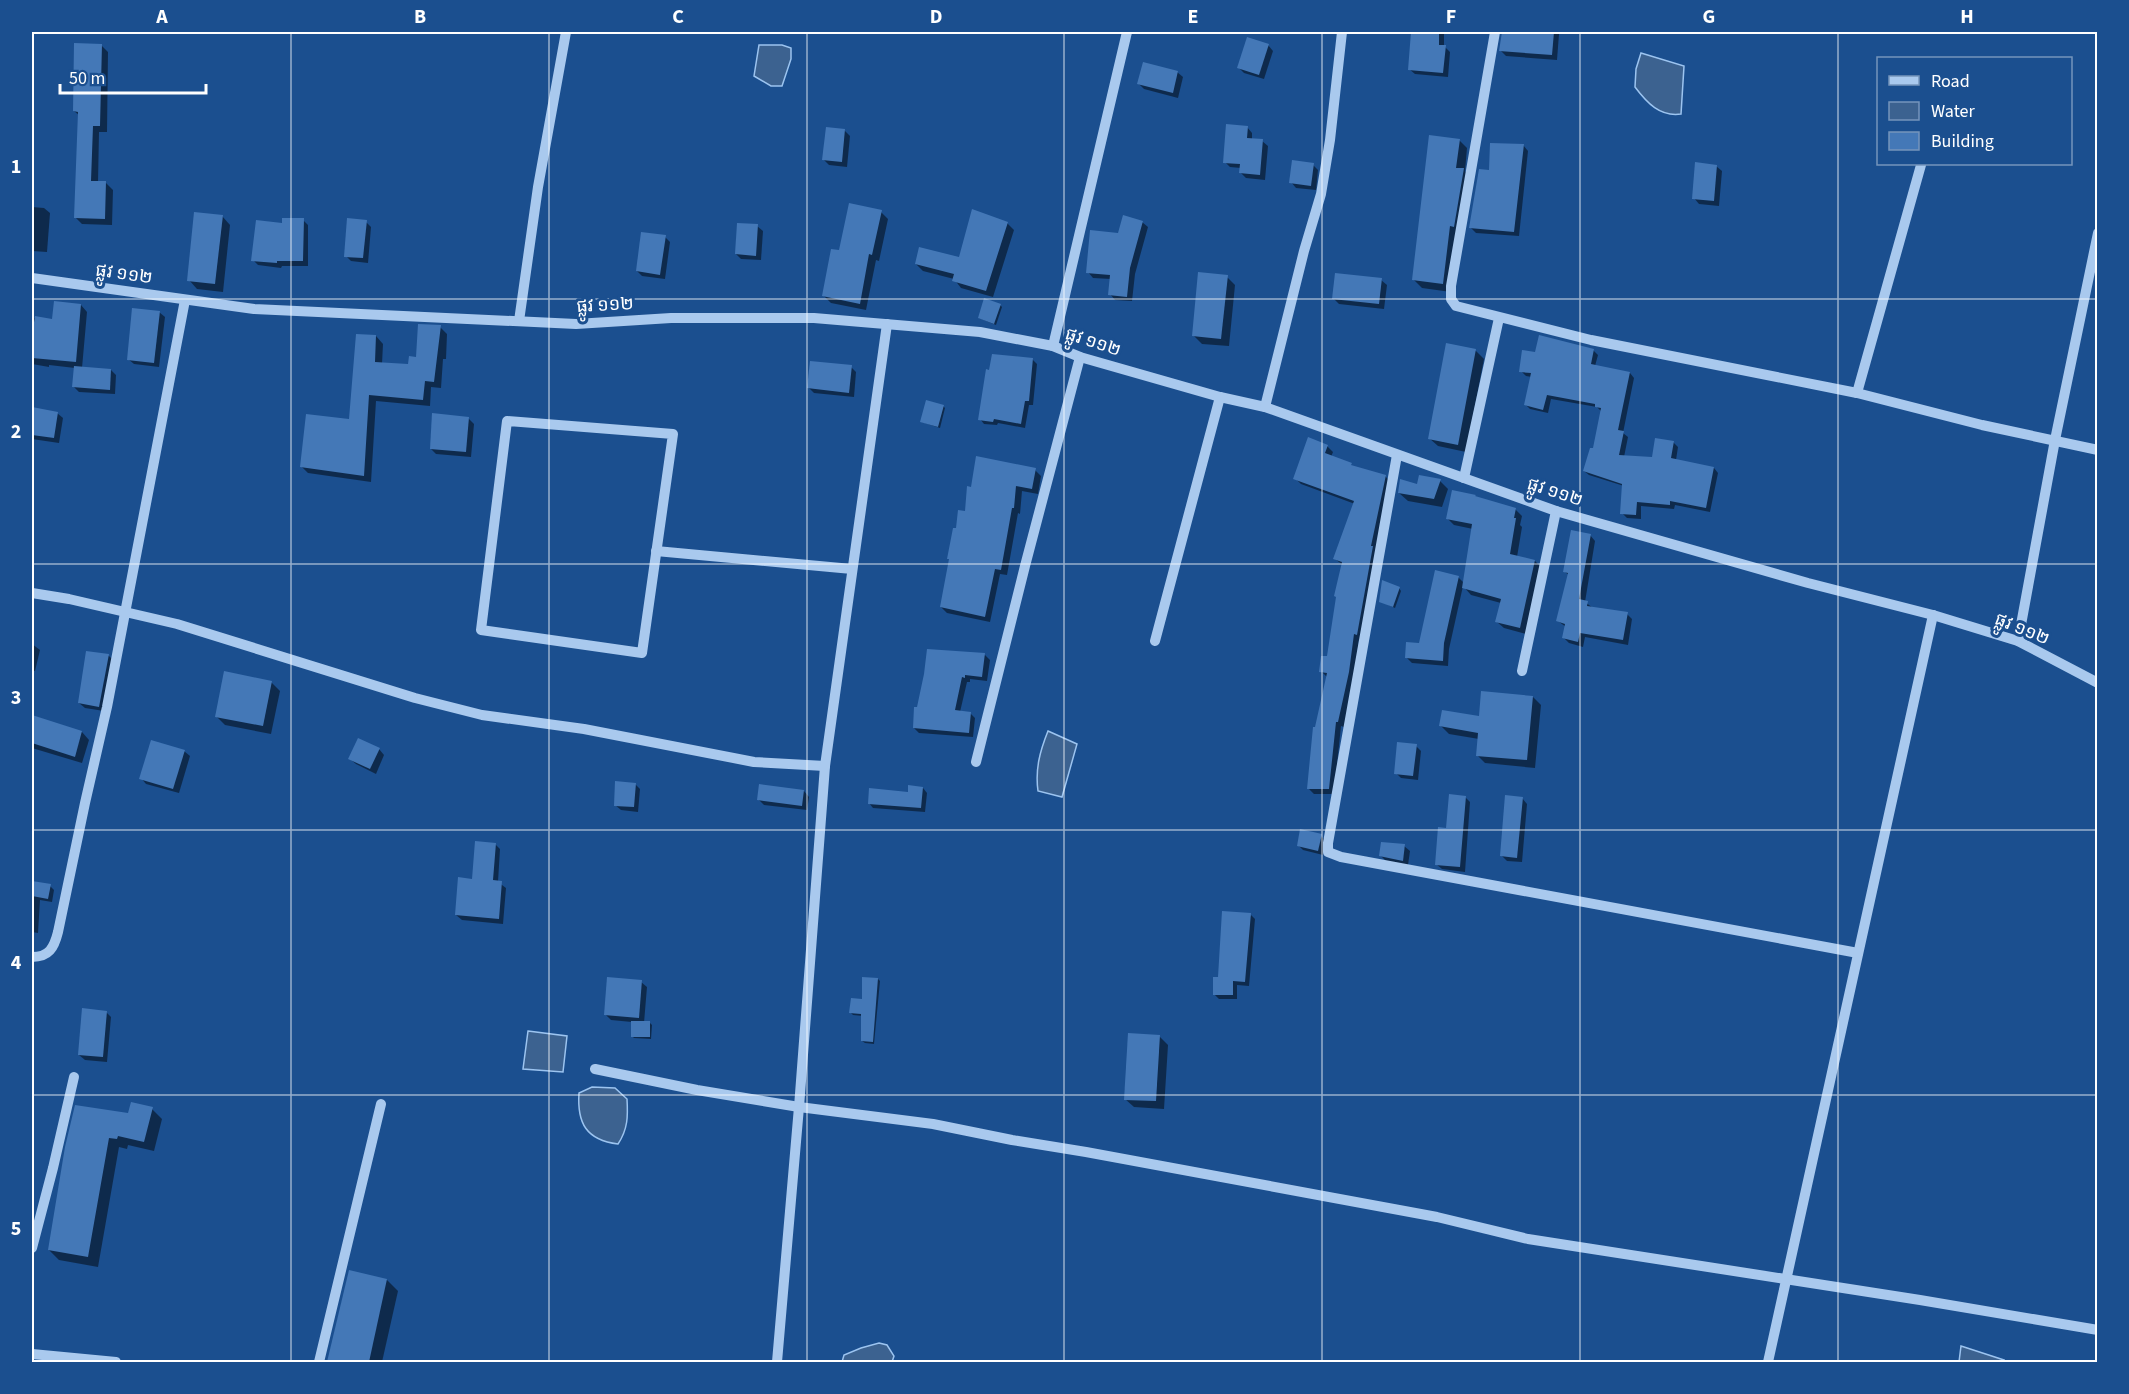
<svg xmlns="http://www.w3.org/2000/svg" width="2129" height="1394" viewBox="0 0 2129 1394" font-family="'Source Sans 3','Noto Sans Khmer',sans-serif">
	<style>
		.water { fill: #3c6290; stroke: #9cc4f0; stroke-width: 1.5 }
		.shadow { fill: #0007 }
		.building { fill: #4478b7 }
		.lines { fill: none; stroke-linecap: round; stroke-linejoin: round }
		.minor { stroke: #a9c9ee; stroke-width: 10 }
		.grid { fill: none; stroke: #fff; stroke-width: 1.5; stroke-opacity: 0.55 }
		.labels { text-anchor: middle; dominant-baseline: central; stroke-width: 6; stroke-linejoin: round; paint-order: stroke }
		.street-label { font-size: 18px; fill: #fff; stroke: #1b4f8f }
		.neatline { fill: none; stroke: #fff; stroke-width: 2 }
		.grid-label { font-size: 20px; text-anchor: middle; font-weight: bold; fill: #fff }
	</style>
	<rect width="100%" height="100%" fill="#1b4f8f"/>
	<g class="water">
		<path d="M759 45H782L791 48V59L782 86H771L754 76Z"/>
		<path d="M1641 53 1684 66 1681 114C1660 117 1647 103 1635 87L1636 69Z"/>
		<path d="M1048 731 1077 744 1062 797 1038 791C1035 769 1040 751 1048 731Z"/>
		<path d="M528 1031 567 1036 563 1072 523 1069Z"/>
		<path d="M592 1087 615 1088 627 1099C628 1116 628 1129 618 1144 586 1140 577 1123 579 1093Z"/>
		<path d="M879 1343 887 1345 894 1356 892 1362H842L844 1355 861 1348Z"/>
		<path d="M1961 1346 2004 1360 2003 1362H1959Z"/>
	</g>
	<g class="shadow">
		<path d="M1413 32H1442L1444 34V46L1450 52 1448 77 1415 74 1409 69Z"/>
		<path d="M1504 32H1556L1559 34 1557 60 1506 56 1501 51Z"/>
		<path d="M101 45 108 52 107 132H99L98 183H106L113 190 112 225 82 224 75 217 80 116 74 111Z"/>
		<path d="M1268 45 1273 51 1264 79 1244 73 1239 68Z"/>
		<path d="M1177 72 1183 77 1178 98 1144 89 1139 84Z"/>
		<path d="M1247 127 1252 133V140L1262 141 1268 146 1265 180 1246 178 1241 173V168L1230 167 1225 162Z"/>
		<path d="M844 130 850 136 847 167 829 165 824 160Z"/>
		<path d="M1459 140 1467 148 1465 171 1471 178 1451 292 1422 288 1414 280Z"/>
		<path d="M1523 145 1528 151 1519 236 1476 233 1470 227 1491 172Z"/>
		<path d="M1313 165 1318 170 1316 190 1296 188 1291 182Z"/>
		<path d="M1716 166 1722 171 1719 206 1699 204 1694 198Z"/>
		<path d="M32 207 44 208 50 213 47 252 32 251Z"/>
		<path d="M881 212 888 219 879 261 876 260 866 310 831 303 824 296 840 252Z"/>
		<path d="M222 216 230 225 223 292 197 289 189 280Z"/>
		<path d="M303 220 308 225V266H282L281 268 258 265 253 260 284 224Z"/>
		<path d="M366 222 371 227 368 263 351 261 346 256Z"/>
		<path d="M1142 222 1148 227 1135 274 1132 301 1115 300 1110 294 1111 279 1093 278 1088 272 1119 234Z"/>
		<path d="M1007 223 1014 230 993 297 961 288 954 279 923 271 916 264 960 258Z"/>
		<path d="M757 226 763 231 761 260 741 259 736 254Z"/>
		<path d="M665 237 670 242 665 279 642 276 637 271Z"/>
		<path d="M1227 277 1235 285 1229 346 1202 344 1193 335Z"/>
		<path d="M1381 280 1387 285 1384 309 1339 304 1334 299Z"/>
		<path d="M81 305 87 312 82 368 111 370 116 375 115 394 79 392 74 387 75 368 49 365V367L32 364V318L54 321Z"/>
		<path d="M1000 305 1002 307 996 325 979 318Z"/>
		<path d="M159 312 165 317 159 367 134 364 128 359Z"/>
		<path d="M440 327 447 334 446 359H443L441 388 431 387 430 406 376 401 371 482 308 473 301 466 350 421 376 336 383 344 382 364 410 366Z"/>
		<path d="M1447 345 1476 351 1484 359 1466 452 1438 446 1429 438Z"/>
		<path d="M1593 350 1598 355 1595 366 1630 373 1634 378 1623 433 1628 437 1624 457 1653 459 1673 442 1678 447 1676 460 1714 468 1718 473 1710 512 1675 505 1674 509 1641 506V519L1627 518 1622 513 1624 486 1589 475 1584 471 1594 450 1602 412 1597 407 1551 399 1548 413 1530 409 1526 405 1532 377 1526 376 1521 371 1536 354Z"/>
		<path d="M1032 359 1037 364 1033 405H1029L1025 428 998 423 997 425 984 424 980 419Z"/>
		<path d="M851 367 856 372 854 397 814 393 809 388Z"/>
		<path d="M943 406 945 408 940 428 922 422Z"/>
		<path d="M32 409 57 413 63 418 59 443 32 439Z"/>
		<path d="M468 418 474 424 471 457 436 454 431 449Z"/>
		<path d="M1327 446 1333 452 1331 457 1354 467 1385 476 1391 482 1363 640 1359 639 1354 679 1344 727 1341 726 1334 794H1314L1309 789 1327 677 1321 671 1328 658 1343 565 1335 559 1355 504 1301 484 1295 478Z"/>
		<path d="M1035 470 1041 476 1038 494 1022 491 1020 514 1018 513 1007 575 1000 574 990 622 947 613 941 607 957 530 966 513Z"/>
		<path d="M1440 481 1448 489 1442 507 1408 501 1399 493 1419 485Z"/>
		<path d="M1477 498 1515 509 1522 516 1520 525 1522 527 1517 557 1535 561 1542 568 1526 634 1504 628 1497 622 1501 603 1471 595 1463 586 1449 649 1448 666 1412 663 1407 658 1420 645 1458 577 1465 584 1473 529 1454 525 1447 518Z"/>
		<path d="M1590 535 1595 541 1585 602 1593 608 1627 614 1632 619 1628 645 1585 637 1583 647 1569 643 1564 638 1566 627 1558 621 1569 575 1565 572Z"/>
		<path d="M1399 588 1401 591 1395 608 1380 601Z"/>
		<path d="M32 644 40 650 35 671 32 670Z"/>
		<path d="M88 652 109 656 114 661 104 711 85 708 79 703Z"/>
		<path d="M985 655 990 660 987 681 970 679V682H967L960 712 970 713 975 718 973 737 919 733 914 728 916 709Z"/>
		<path d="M271 682 280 691 271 734 225 725 216 716Z"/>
		<path d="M1533 697 1541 705 1535 768 1485 763 1477 755 1479 739 1449 734 1441 726 1480 718Z"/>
		<path d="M32 717 82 732 89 740 82 763 32 748Z"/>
		<path d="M1416 746 1421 751 1418 780 1401 778 1396 773Z"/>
		<path d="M379 749 384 755 376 774 356 764 350 759Z"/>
		<path d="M184 751 190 756 179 793 146 784 141 778Z"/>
		<path d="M635 784 640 789 638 812 621 810 615 805Z"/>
		<path d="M923 788 927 793 925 812 873 808 869 803Z"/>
		<path d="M804 791 809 797 807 810 764 805 759 800Z"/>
		<path d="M1465 797 1470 802 1465 872 1442 869 1436 864 1447 830Z"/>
		<path d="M1522 798 1527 804 1522 862 1507 861 1501 855Z"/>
		<path d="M1321 836 1326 841 1323 855 1303 850 1298 845Z"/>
		<path d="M495 844 500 849 498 882 506 888 503 924 462 920 456 915Z"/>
		<path d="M1404 846 1410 851 1408 865 1386 861 1381 856Z"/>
		<path d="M32 882 50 886 54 890 52 902 40 900 38 933 32 932Z"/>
		<path d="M1251 915 1255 919 1249 986 1237 985V999H1219L1214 994 1219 978Z"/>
		<path d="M878 979 880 981 874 1044 865 1043 862 1041 863 1016 853 1015 851 1013 863 1000Z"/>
		<path d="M641 982 647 987 644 1023H650L652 1025 651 1039 634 1038 632 1036V1022L611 1020 606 1015Z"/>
		<path d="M106 1012 111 1017 107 1062 85 1060 79 1055Z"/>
		<path d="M1159 1036 1168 1045 1164 1109 1134 1107 1125 1099Z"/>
		<path d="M152 1109 162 1119 154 1151 128 1145 127 1149 119 1147 98 1267 59 1260 49 1250 67 1148 129 1114Z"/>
		<path d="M350 1272 387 1280 398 1291 382 1362H328Z"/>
	</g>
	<g class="building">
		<path d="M1411 32H1439V45H1446L1443 73 1408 70Z"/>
		<path d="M1502 32H1554L1552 55 1499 51Z"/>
		<path d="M1247 37 1269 44 1259 75 1237 68Z"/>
		<path d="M74 43 102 44 100 126H93L91 181H106L105 219 74 218 78 112 73 111Z"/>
		<path d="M1143 62 1178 71 1173 93 1137 84Z"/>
		<path d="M1226 124 1248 126 1247 138 1263 139 1260 175 1239 173 1240 164 1223 163Z"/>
		<path d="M826 127 845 129 842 162 822 160Z"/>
		<path d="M1429 135 1460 139 1456 168H1464L1454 227 1450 226 1443 284 1412 280Z"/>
		<path d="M1490 143 1524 144 1514 232 1469 228 1479 169 1489 170Z"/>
		<path d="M1292 160 1314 163 1311 186 1289 183Z"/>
		<path d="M1695 162 1717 165 1714 201 1692 199Z"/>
		<path d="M849 203 882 210 872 255 869 254 860 304 822 296 831 249 839 250Z"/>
		<path d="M972 209 1008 222 986 291 952 281 954 274 915 264 919 247 959 257Z"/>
		<path d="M194 212 223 215 215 284 187 281Z"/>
		<path d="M1123 215 1143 221 1130 268 1127 297 1108 295 1110 275 1086 273 1090 230 1118 233Z"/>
		<path d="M282 218H304L303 261H277V263L251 261 256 220 282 223Z"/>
		<path d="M347 218 367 220 363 258 344 257Z"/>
		<path d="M737 223 758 224 756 256 735 254Z"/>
		<path d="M641 232 666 235 660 275 636 271Z"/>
		<path d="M1198 272 1228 275 1221 339 1192 336Z"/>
		<path d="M1335 273 1382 278 1379 304 1332 299Z"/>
		<path d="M984 298 1001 304 994 324 978 318Z"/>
		<path d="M54 301 81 304 76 362 32 358V335L35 316 52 319Z"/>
		<path d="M132 308 160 311 154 363 127 360Z"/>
		<path d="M418 324 441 325 434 382 425 381 423 400 369 395 364 476 300 467 306 414 349 419 356 334 376 335 375 362 408 364 409 356 416 357Z"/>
		<path d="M1539 335 1594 349 1591 364 1630 372 1618 430 1624 431 1619 455 1652 457 1655 438 1674 441 1671 458 1714 467 1706 508 1670 501V505L1637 502 1636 515 1620 514 1622 484 1583 471 1590 448H1593L1601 408 1595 407V404L1547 395 1543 410 1524 405 1531 373 1519 372 1522 350 1535 352Z"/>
		<path d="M1446 343 1476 349 1458 445 1428 439Z"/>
		<path d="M992 354 1033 358 1029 401H1025L1021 424 994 419 993 422 978 420 986 369 989 370Z"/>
		<path d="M810 361 852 365 849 393 807 388Z"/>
		<path d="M74 366 111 369 110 390 72 387Z"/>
		<path d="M926 400 944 405 938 427 920 422Z"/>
		<path d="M32 407 58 412 54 438 32 435Z"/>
		<path d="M432 413 469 417 466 452 430 449Z"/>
		<path d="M1308 437 1328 445 1325 453 1352 463 1351 465 1386 475 1371 546H1373L1357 635 1354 634 1349 672 1338 722H1336L1329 789H1307L1313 727H1315L1327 673 1319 672 1321 656H1327L1336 597 1334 596 1342 562 1333 559 1354 501 1293 479Z"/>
		<path d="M976 456 1036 468 1032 489 1016 486 1014 508H1012L1001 570 995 569 985 617 940 607 949 559H947L953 528H956L958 510 965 511 967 486 971 487Z"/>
		<path d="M1419 475 1441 479 1434 499 1398 493 1400 479 1417 484Z"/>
		<path d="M1452 490 1476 495 1475 496 1516 508 1514 518H1516L1510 554 1535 560 1520 628 1495 622 1501 599 1462 588 1472 524 1446 519Z"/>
		<path d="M1571 530 1591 534 1579 599 1588 601 1587 606 1628 612 1623 640 1580 633 1578 642 1562 638 1565 624 1556 621 1568 573 1563 572Z"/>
		<path d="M1435 570 1459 576 1444 643 1443 661 1405 658 1406 642 1419 643Z"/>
		<path d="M1382 580 1400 587 1393 607 1379 602Z"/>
		<path d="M927 649 985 653 982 677 965 675V678L962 677 955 710 971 712 969 733 913 728 914 707H917L924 674Z"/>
		<path d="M86 651 109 654 99 707 78 703Z"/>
		<path d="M224 671 272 681 263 726 215 717Z"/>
		<path d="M1481 691 1533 696 1527 760 1476 756 1478 733 1439 726 1442 710 1479 716Z"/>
		<path d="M32 715 82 731 75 757 32 743Z"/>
		<path d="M358 738 380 748 370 769 348 759Z"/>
		<path d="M151 740 185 750 173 789 139 779Z"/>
		<path d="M1397 742 1417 744 1413 776 1394 774Z"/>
		<path d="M615 781 636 783 634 807 614 806Z"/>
		<path d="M759 784 804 790 802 806 757 800Z"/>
		<path d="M908 785 923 787 921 808 868 804 869 788 908 792Z"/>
		<path d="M1449 794 1466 796 1460 867 1435 865 1438 827 1446 828Z"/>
		<path d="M1505 795 1523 797 1517 858 1500 856Z"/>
		<path d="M1300 829 1322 834 1318 851 1297 846Z"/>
		<path d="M475 841 496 843 493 880 502 881 499 919 455 915 458 877 472 879Z"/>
		<path d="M1381 842 1405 844 1403 861 1379 856Z"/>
		<path d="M32 881 51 884 48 899 32 896Z"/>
		<path d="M1222 911 1251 913 1245 982 1233 981V995H1213V977H1218Z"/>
		<path d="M607 977 642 980 639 1018 604 1015Z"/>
		<path d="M862 977 878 978 873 1042 861 1041V1014L849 1013 851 998 862 999Z"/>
		<path d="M82 1008 107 1011 103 1057 78 1055Z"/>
		<rect x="631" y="1021" width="19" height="16"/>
		<path d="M1128 1033 1160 1035 1156 1101 1124 1100Z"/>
		<path d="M131 1102 153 1107 144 1142 118 1136 117 1139 109 1138 88 1257 48 1250 65 1147 75 1105 128 1113Z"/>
		<path d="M349 1270 387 1279 369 1362H327Z"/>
	</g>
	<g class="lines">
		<g class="minor">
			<path d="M1495 32 1451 286V299L1456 306 1591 340 1857 393 1982 425 2098 450"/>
			<path d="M32 278 254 309 576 324 671 318H814L980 332 1053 346 1080 357 1220 397 1265 407 1556 511 1808 583 1933 615 2018 641 2098 683"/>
			<path d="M519 321 538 187 566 32"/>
			<path d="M1053 346 1127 32"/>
			<path d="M1857 393 1921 165"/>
			<path d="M1265 407 1304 251 1321 194 1330 140 1342 32"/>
			<path d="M507 421 673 434 642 653 481 630Z"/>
			<path d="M1397 455 1328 843V852L1341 857 1858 953"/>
			<path d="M1464 478 1499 318"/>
			<path d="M656 551 852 569"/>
			<path d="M32 593 69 599 177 624 415 698 482 715 584 729 754 762 825 766"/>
			<path d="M1155 641 1220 397"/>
			<path d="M2018 641 2055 440 2098 233"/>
			<path d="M1522 671 1556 511"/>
			<path d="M976 762 1025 566 1080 357"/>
			<path d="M32 957C49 957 54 948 58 932L85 803 107 707 185 300"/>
			<path d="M595 1069 697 1090 799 1107 933 1124 1012 1140 1086 1152 1437 1217 1528 1239 1920 1300 2098 1330"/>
			<path d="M32 1248 53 1168 74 1077"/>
			<path d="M32 1354 116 1362"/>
			<path d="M319 1362 381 1104"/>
			<path d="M777 1362 799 1107 825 766 887 324"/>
			<path d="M1768 1362 1933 615"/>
		</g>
	</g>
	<path class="grid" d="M291 32V1362M549 32V1362M807 32V1362M1064 32V1362M1322 32V1362M1580 32V1362M1838 32V1362M32 299H2098M32 564H2098M32 830H2098M32 1095H2098"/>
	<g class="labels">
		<g class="street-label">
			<text transform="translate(124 274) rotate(8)">ផ្លូវ ១១២</text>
			<text transform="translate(605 305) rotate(-3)">ផ្លូវ ១១២</text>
			<text transform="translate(1093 342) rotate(18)">ផ្លូវ ១១២</text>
			<text transform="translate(1555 492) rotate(18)">ផ្លូវ ១១២</text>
			<text transform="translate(2022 629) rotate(22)">ផ្លូវ ១១២</text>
		</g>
	</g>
	<rect width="2129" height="1394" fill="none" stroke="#1b4f8f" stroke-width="66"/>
	<rect x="1877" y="57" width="195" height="108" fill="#1b4f8f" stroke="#7695bc" stroke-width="1.5"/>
	<rect x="1889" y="76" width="30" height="9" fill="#a9c9ee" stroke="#7695bc" stroke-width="1.5"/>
	<text x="1931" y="87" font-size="18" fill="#ffffff">Road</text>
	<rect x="1889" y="102" width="30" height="18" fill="#3c6290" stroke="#7695bc" stroke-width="1.5"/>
	<text x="1931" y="117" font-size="18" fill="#ffffff">Water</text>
	<rect x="1889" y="132" width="30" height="18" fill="#4478b7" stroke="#7695bc" stroke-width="1.5"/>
	<text x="1931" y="147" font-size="18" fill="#ffffff">Building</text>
	<path d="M60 84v9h146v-9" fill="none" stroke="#ffffff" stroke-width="3"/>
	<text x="69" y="84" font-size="18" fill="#ffffff" stroke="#1b4f8f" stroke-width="4.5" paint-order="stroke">50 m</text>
	<rect x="33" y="33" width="2063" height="1328" class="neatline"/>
	<g class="grid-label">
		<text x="162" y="23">A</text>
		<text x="420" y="23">B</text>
		<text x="678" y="23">C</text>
		<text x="936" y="23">D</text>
		<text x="1193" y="23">E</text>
		<text x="1451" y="23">F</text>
		<text x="1709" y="23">G</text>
		<text x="1967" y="23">H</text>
		<text x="16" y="173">1</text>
		<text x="16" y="438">2</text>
		<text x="16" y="704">3</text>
		<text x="16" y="969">4</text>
		<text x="16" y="1235">5</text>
	</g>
</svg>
